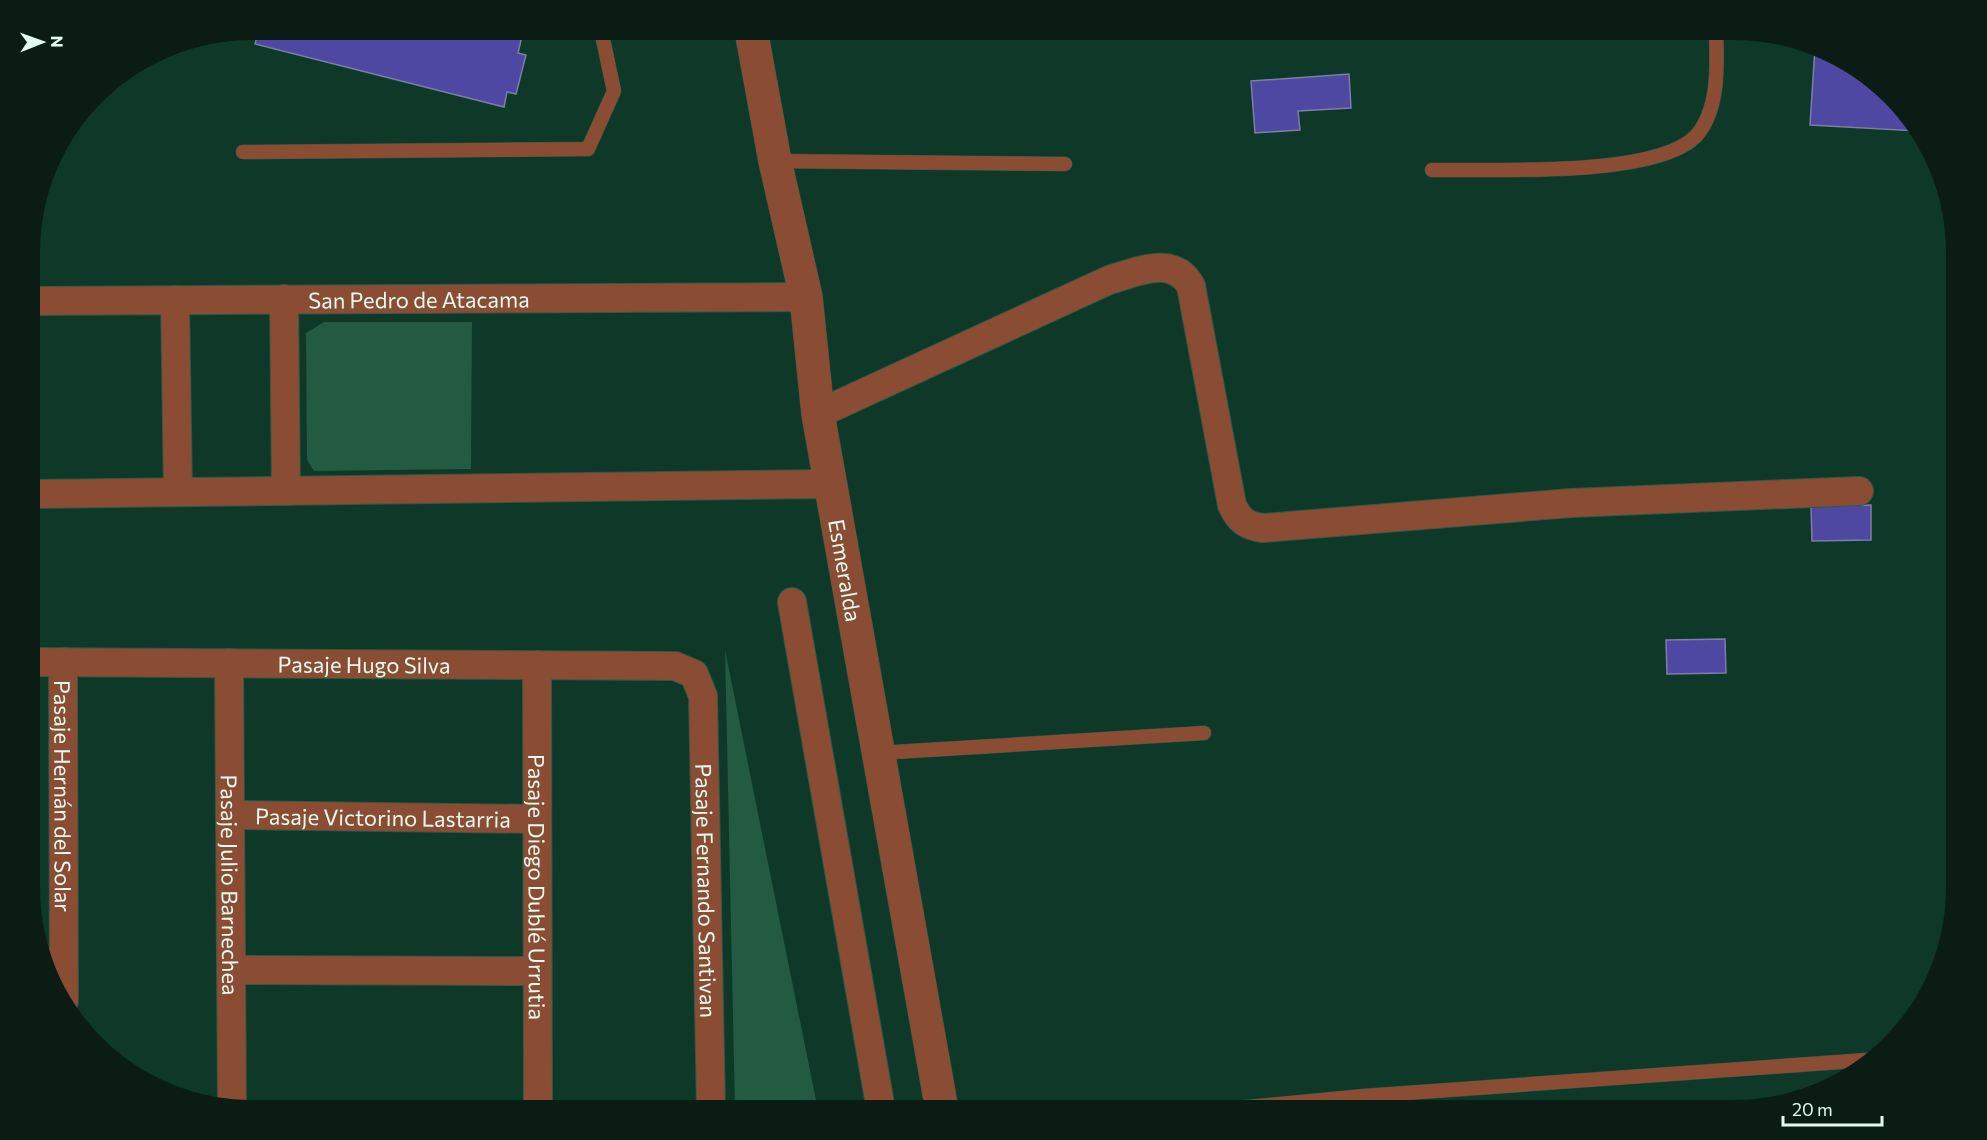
<svg xmlns="http://www.w3.org/2000/svg" width="1987" height="1140" viewBox="0 0 1987 1140" font-family="Commissioner,sans-serif">
	<style>
		.green { fill: #225a42 }
		.building { fill: #4f48a3; stroke: #7c7ea3; stroke-width: 1.5 }
		.lines { fill: none; stroke-linecap: round; stroke-linejoin: round }
		.service-casing { stroke: #305747; stroke-width: 15 }
		.minor-casing { stroke: #305747; stroke-width: 30 }
		.tertiary-casing { stroke: #305747; stroke-width: 34 }
		.service { stroke: #8a4d34; stroke-width: 14 }
		.minor { stroke: #8a4d34; stroke-width: 28 }
		.tertiary { stroke: #8a4d34; stroke-width: 33 }
		.labels { text-anchor: middle; dominant-baseline: central; stroke-width: 6; stroke-linejoin: round; paint-order: stroke }
		.street-label { font-size: 22px; fill: #e3faee; stroke: #0b1c14 }
	</style>
	<rect width="100%" height="100%" fill="#0e3827"/>
	<g class="green">
		<path d="M324 322H472L471 469 314 471 307 460 306 333Z"/>
		<path d="M725 650 818 1110H735Z"/>
	</g>
	<g class="building">
		<path d="M259 30H500L522 36 518 53 526 55 516 94 507 92 504 107 255 44Z"/>
		<path d="M1815 47 1846 60 1917 131 1810 125Z"/>
		<path d="M1349 74 1351 108 1298 111 1300 130 1255 133 1251 81Z"/>
		<path d="M1871 505V540L1812 541 1811 506Z"/>
		<path d="M1725 639 1726 673 1667 674 1666 640Z"/>
	</g>
	<g class="lines">
		<g class="service-casing">
			<g id="service">
				<path d="M243 152 588 149 614 91 601 30"/>
				<path d="M775 161 1065 164"/>
				<path d="M1432 170C1491 169 1656 178 1696 136 1720 109 1717 63 1716 30"/>
				<path d="M878 753 1204 733"/>
				<path d="M1217 1110 1364 1096 1867 1060"/>
			</g>
		</g>
		<g class="minor-casing">
			<g id="minor">
				<path d="M284 299 286 491"/>
				<path d="M175 300 178 492"/>
				<path id="s1" d="M32 301 806 297"/>
				<path d="M818 414 1109 280C1137 272 1173 254 1191 286L1232 505C1239 520 1246 526 1263 528L1571 503 1859 491"/>
				<path d="M32 494 830 484"/>
				<path d="M792 602 881 1110"/>
				<path id="s2" d="M32 662 675 666 694 674 703 696 711 1110"/>
				<path id="s3" d="M63 662 64 1001"/>
				<path id="s4" d="M229 663 232 1107"/>
				<path id="s5" d="M537 665 538 1110"/>
				<path id="s6" d="M230 815 537 819"/>
				<path d="M231 970 537 971"/>
			</g>
		</g>
		<g class="tertiary-casing">
			<g id="tertiary">
				<path id="s7" d="M751 30 775 161 806 297 818 414 942 1110"/>
			</g>
		</g>
		<use href="#service" class="service"/>
		<use href="#minor" class="minor"/>
		<use href="#tertiary" class="tertiary"/>
	</g>
	<g class="labels">
		<g class="street-label">
			<text stroke="none"><textPath href="#s1" startOffset="387">San Pedro de Atacama</textPath></text>
			<text stroke="none"><textPath href="#s7" startOffset="549">Esmeralda</textPath></text>
			<text stroke="none"><textPath href="#s2" startOffset="332">Pasaje Hugo Silva</textPath></text>
			<text stroke="none"><textPath href="#s3" startOffset="134">Pasaje Hernán del Solar</textPath></text>
			<text stroke="none"><textPath href="#s6" startOffset="153">Pasaje Victorino Lastarria</textPath></text>
			<text stroke="none"><textPath href="#s4" startOffset="222">Pasaje Julio Barnechea</textPath></text>
			<text stroke="none"><textPath href="#s5" startOffset="222">Pasaje Diego Dublé Urrutia</textPath></text>
			<text stroke="none"><textPath href="#s2" startOffset="882">Pasaje Fernando Santivan</textPath></text>
		</g>
	</g>
	<path d="M0 0H1987V1140H0ZM252 40H1734A212 212 0 0 1 1946 252V888A212 212 0 0 1 1734 1100H252A212 212 0 0 1 40 888V252A212 212 0 0 1 252 40Z" fill="#0b1c14" fill-rule="evenodd"/>
	<g transform="translate(42 42) rotate(89)" stroke="#0b1c14" stroke-width="4.5" paint-order="stroke">
	<path d="M0-4.5L10 22L0 15L-10 22Z" fill="#e3faee"/>
	<text y="-9" font-size="16" font-weight="bold" text-anchor="middle" fill="#e3faee">N</text>
	</g>
	<path d="M1783 1116v9h99v-9" fill="none" stroke="#e3faee" stroke-width="3"/>
	<text x="1792" y="1116" font-size="18" fill="#e3faee" stroke="#0b1c14" stroke-width="4.5" paint-order="stroke">20 m</text>
</svg>
